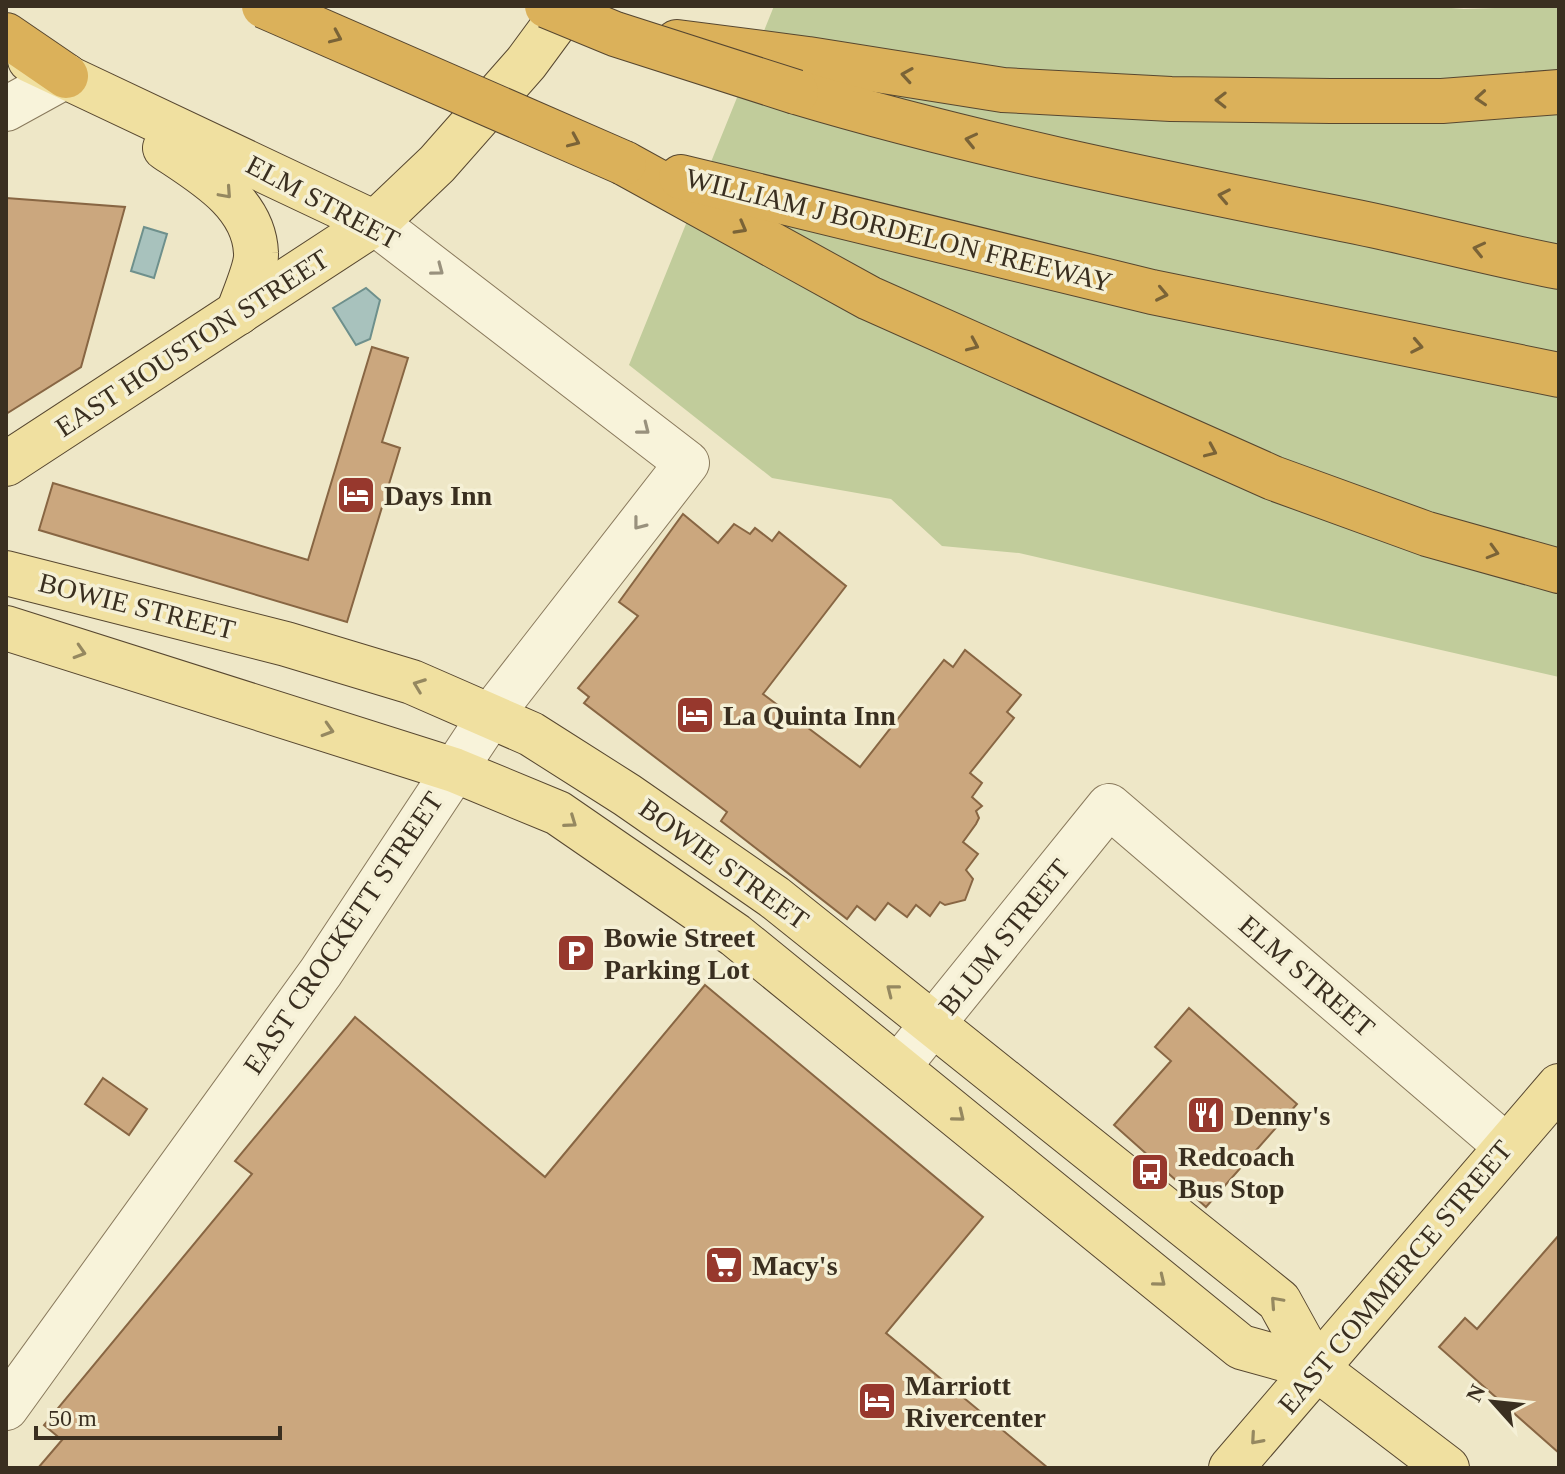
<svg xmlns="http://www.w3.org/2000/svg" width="1565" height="1474" viewBox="0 0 1565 1474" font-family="Georgia,serif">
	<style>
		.green { fill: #c1cc9b }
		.water { fill: #a8c2bd; stroke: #6e908c; stroke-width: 2 }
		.building { fill: #cba77e; stroke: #886643; stroke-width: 2 }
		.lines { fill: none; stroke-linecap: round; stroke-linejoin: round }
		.minor-casing { stroke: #89795c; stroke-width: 46 }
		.major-casing { stroke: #574730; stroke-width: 46 }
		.highway-casing { stroke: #574730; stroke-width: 46 }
		.minor { stroke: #f8f3da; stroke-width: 44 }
		.major { stroke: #f0e0a0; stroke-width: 44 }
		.highway { stroke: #dbb15a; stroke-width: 44 }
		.highway-bridge-casing { stroke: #574730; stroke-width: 46; stroke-linecap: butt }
		.highway-bridge { stroke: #dbb15a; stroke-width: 44 }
		.oneway { stroke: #7a6337 }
		.oneway2 { stroke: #958860 }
		.oneway3 { stroke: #99917d }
		.labels { text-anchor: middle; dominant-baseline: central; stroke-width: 7; stroke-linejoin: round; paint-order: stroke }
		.street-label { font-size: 28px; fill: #3a2f20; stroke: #f5f0d6 }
		.poi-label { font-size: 28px; font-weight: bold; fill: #3a2f20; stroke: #f5f0d6; text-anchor: start }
	</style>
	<rect width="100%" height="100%" fill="#eee7c7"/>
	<path class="green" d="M774 6H1426L1464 9 1559 6V677L1019 553 942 546 891 499 772 478 629 365Z"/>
	<g class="water">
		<path d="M144 227 167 234 154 278 131 271Z"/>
		<path d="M366 288 380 300 370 339 356 345 333 308Z"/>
	</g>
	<g class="building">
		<path d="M6 198 125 207 81 367 6 414Z"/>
		<path d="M372 347 408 358 382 442 400 448 347 622 39 530 53 483 308 560Z"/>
		<path d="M683 514 718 543 734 524 750 534 755 528 772 541 779 532 846 586 763 694 860 767 944 660 953 667 965 650 1021 695 1007 712 1014 718 970 773 982 783 972 797 982 806 976 811 979 818 976 824 963 842 978 854 966 870 973 879 965 900 945 905 940 902 930 916 916 905 907 917 888 903 875 920 857 906 847 919 721 821 727 812 584 703 589 697 578 688 638 616 619 602Z"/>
		<path d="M705 985 983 1217 886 1333 1048 1468H38L62 1440 44 1425 252 1174 235 1161 355 1017 545 1177Z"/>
		<path d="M1189 1008 1297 1104 1206 1207 1114 1125 1171 1061 1155 1047Z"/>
		<path d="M103 1078 147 1109 129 1135 85 1104Z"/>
		<path d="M1559 1235V1453L1439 1347 1465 1318 1477 1329Z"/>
	</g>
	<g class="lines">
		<g class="minor-casing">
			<g id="minor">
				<path d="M6 109 66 76"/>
				<path d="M898 1067 1109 806 1506 1146"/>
				<path d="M6 1408 321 972 491 715 687 463 375 223"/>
			</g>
		</g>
		<g class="major-casing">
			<g id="major">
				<path d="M30 60 375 223"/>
				<path d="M165 148C202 173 254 202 256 253 257 267 243 298 238 313"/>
				<path d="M6 464 375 223 437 164 526 63 568 6"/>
				<path d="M6 573 286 644 412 682 531 734 627 795 774 897 1253 1280 1279 1301 1316 1368"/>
				<path d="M6 628 454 770 558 813 735 935 1241 1347 1316 1368 1447 1468"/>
				<path d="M1231 1468 1559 1086"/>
			</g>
		</g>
		<g class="highway-casing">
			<g id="highway">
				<path d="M6 35 66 76"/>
				<path d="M677 42 808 59 1003 90 1171 99 1331 101H1442L1559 92"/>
				<path d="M796 92C980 147 1169 184 1357 222 1425 236 1492 254 1559 267"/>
				<path d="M624 163 869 298 1273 478 1427 534 1559 571"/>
				<path d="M681 177 1152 292 1559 375"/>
			</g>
		</g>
		<use href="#minor" class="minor"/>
		<use href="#major" class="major"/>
		<use href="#highway" class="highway"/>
		<g class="highway-bridge-casing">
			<g id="highway-bridge">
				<path d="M264 6 624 163"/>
				<path d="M547 6 615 34 796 92"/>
			</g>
		</g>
		<use href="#highway-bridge" class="highway-bridge"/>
	</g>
	<defs><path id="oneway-chevron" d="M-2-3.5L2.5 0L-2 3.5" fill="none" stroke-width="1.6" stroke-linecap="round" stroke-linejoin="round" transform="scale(2)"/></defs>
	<g class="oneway">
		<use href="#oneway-chevron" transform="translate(336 37) rotate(24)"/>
		<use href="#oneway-chevron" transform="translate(907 75) rotate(-171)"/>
		<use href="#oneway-chevron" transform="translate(1481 98) rotate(176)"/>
		<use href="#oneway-chevron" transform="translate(1221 100) rotate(-179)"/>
		<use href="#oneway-chevron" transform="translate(971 140) rotate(-167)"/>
		<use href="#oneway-chevron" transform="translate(574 141) rotate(24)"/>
		<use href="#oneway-chevron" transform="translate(1224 196) rotate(-169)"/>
		<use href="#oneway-chevron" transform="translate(741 228) rotate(29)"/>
		<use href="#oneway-chevron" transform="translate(1479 249) rotate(-167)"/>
		<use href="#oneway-chevron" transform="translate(1162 294) rotate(12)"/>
		<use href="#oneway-chevron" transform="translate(973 345) rotate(24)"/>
		<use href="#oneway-chevron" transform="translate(1417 346) rotate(11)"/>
		<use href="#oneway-chevron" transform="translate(1211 451) rotate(24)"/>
		<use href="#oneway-chevron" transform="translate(1493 552) rotate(16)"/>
	</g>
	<g class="oneway2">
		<use href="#oneway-chevron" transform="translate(226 193) rotate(48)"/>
		<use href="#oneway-chevron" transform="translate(80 652) rotate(17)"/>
		<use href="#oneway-chevron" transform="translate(419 685) rotate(-159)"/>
		<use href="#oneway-chevron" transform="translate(328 730) rotate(17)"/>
		<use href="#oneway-chevron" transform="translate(571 822) rotate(35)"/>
		<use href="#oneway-chevron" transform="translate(892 990) rotate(-142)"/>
		<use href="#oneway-chevron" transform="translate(959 1116) rotate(39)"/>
		<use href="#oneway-chevron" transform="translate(1160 1281) rotate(39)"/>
		<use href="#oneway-chevron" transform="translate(1276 1302) rotate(-132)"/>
		<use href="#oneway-chevron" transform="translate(1256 1439) rotate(131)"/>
	</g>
	<g class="oneway3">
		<use href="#oneway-chevron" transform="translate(438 270) rotate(37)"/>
		<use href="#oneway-chevron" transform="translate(644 429) rotate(38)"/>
		<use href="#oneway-chevron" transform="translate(639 524) rotate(128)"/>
	</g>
	<defs>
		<g id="hotel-square" transform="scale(2)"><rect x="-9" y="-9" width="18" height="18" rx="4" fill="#97382d" stroke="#f5f0d6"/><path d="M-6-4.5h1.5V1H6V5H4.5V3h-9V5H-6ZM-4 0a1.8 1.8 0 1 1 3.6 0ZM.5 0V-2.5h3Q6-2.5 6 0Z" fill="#fff"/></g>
		<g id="parking-square" transform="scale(2)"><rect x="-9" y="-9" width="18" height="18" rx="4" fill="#97382d" stroke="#f5f0d6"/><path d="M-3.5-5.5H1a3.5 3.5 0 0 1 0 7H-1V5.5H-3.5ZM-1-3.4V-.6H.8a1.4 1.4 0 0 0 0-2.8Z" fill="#fff"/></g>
		<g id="restaurant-square" transform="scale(2)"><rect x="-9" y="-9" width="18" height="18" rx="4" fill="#97382d" stroke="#f5f0d6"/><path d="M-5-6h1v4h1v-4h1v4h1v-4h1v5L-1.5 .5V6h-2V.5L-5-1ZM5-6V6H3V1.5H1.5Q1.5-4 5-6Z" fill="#fff"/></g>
		<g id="bus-square" transform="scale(2)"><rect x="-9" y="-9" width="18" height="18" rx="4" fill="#97382d" stroke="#f5f0d6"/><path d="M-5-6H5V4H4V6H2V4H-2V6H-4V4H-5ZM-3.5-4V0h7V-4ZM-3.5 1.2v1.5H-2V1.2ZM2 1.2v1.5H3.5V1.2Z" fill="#fff"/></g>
		<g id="supermarket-square" transform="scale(2)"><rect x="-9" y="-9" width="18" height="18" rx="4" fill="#97382d" stroke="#f5f0d6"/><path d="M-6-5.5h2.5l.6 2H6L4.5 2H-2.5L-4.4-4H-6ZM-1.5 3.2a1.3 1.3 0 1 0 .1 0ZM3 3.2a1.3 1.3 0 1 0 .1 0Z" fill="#fff"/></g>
	</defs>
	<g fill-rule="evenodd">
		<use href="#hotel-square" x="356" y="495"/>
		<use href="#hotel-square" x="695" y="715"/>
		<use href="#parking-square" x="576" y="953"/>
		<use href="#restaurant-square" x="1206" y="1115"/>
		<use href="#bus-square" x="1150" y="1172"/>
		<use href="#supermarket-square" x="724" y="1265"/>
		<use href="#hotel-square" x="877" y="1401"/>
	</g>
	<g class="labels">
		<g class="street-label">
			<text transform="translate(323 202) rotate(28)">ELM STREET</text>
			<text transform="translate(899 230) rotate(14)">WILLIAM J BORDELON FREEWAY</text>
			<text transform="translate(192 343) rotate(-33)">EAST HOUSTON STREET</text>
			<text transform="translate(137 606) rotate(14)">BOWIE STREET</text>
			<text transform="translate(724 864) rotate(36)">BOWIE STREET</text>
			<text transform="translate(343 933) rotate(-56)">EAST CROCKETT STREET</text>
			<text transform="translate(1004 937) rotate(-51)">BLUM STREET</text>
			<text transform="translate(1307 976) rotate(41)">ELM STREET</text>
			<text transform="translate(1395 1277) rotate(-50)">EAST COMMERCE STREET</text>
		</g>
		<g class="poi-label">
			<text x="384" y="495">Days Inn</text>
			<text x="723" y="715">La Quinta Inn</text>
			<text x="604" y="937">Bowie Street<tspan x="604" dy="32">Parking Lot</tspan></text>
			<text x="1234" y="1115">Denny's</text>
			<text x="1178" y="1156">Redcoach<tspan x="1178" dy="32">Bus Stop</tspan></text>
			<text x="752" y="1265">Macy's</text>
			<text x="905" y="1385">Marriott<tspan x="905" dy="32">Rivercenter</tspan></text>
		</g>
	</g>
	<rect width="1565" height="1474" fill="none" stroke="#3a2f20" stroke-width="16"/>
	<g transform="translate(1493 1402) rotate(297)" stroke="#f5f0d6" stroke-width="6" paint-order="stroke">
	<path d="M0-6L14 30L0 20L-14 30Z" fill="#3a2f20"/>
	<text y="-12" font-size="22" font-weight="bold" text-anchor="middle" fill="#3a2f20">N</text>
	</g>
	<path d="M36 1426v12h244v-12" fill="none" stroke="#3a2f20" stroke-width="4"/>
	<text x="48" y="1426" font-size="24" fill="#3a2f20" stroke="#f5f0d6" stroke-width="6" paint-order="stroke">50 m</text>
</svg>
